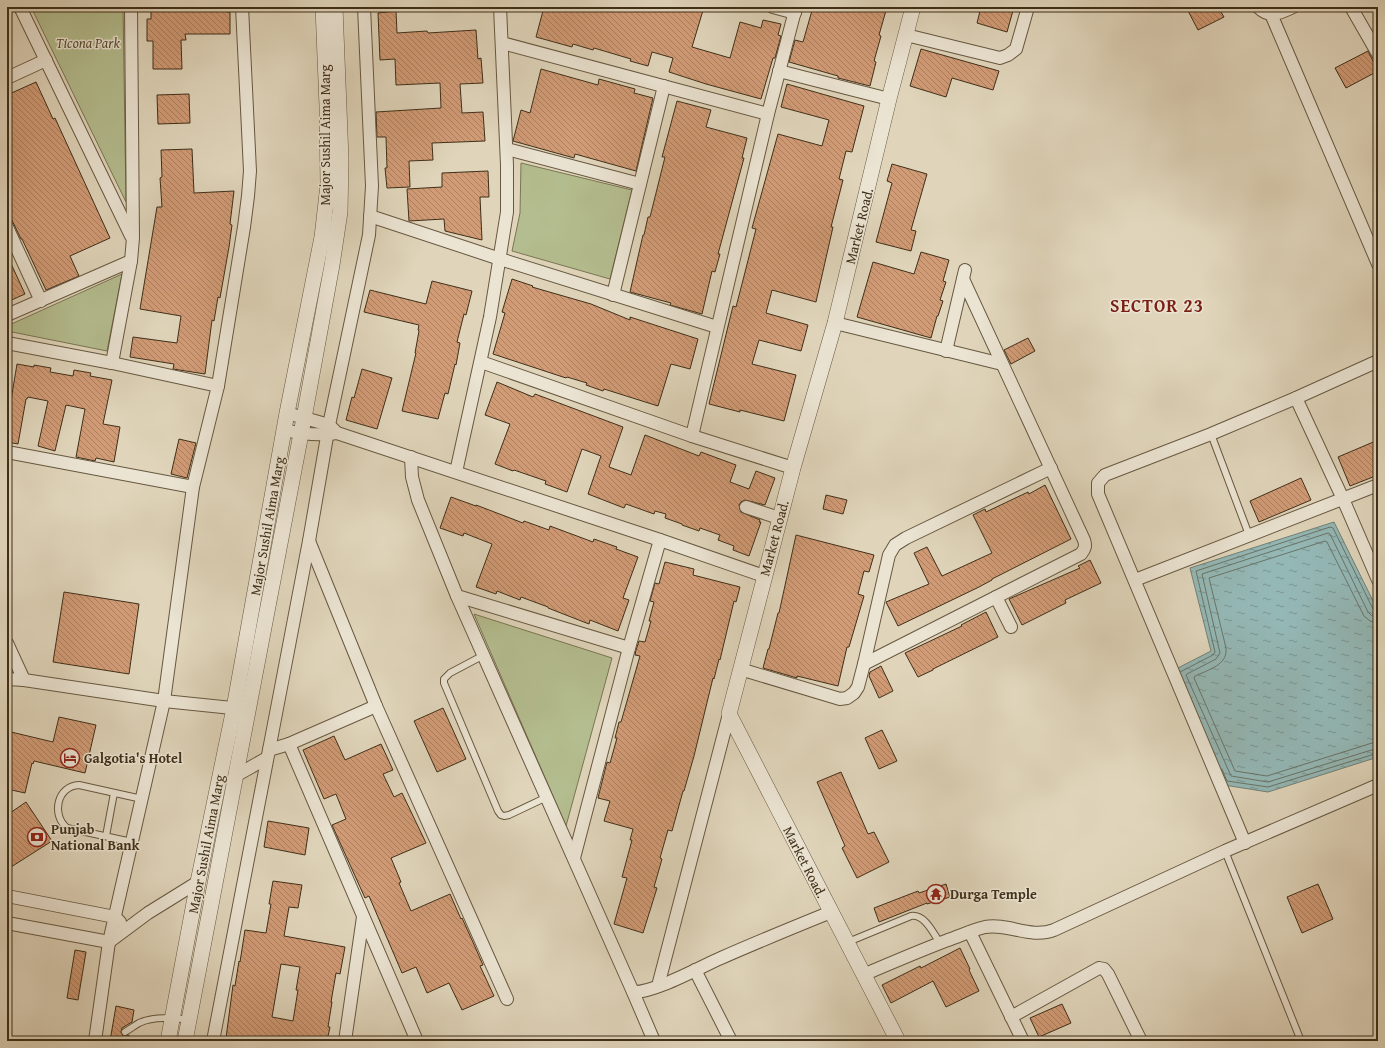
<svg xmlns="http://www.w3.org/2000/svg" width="1385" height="1048" viewBox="0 0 1385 1048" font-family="'Gentium Book Plus',serif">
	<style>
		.green { fill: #b4bd8f; stroke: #7a7654 }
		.water { fill: url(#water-ripples); stroke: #728177 }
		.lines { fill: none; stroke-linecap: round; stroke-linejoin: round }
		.shore { stroke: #6a7467; stroke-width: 1 }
		.building { fill: url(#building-back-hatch); stroke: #3f2f18; fill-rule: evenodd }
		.service-casing { stroke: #675841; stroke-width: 8 }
		.minor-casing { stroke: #675841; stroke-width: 14 }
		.tertiary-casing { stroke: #675841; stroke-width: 16 }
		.service { stroke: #ebe4d3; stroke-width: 6 }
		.minor { stroke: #ebe4d3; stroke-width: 12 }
		.tertiary { stroke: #ebe4d3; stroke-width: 15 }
		.labels { text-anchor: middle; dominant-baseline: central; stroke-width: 3; stroke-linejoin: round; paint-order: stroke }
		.park-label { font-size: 14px; font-style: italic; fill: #564b30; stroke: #ebe4d3 }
		.street-label { font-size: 14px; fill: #3f2f18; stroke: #ebe4d3 }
		.poi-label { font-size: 14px; font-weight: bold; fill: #3f2f18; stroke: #ebe4d3; text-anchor: start }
		.district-label { font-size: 18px; font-weight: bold; letter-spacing: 1px; fill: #7a1f14; stroke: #ebe4d3 }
	</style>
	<defs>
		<pattern id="water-ripples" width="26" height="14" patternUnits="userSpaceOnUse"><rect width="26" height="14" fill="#94b8b6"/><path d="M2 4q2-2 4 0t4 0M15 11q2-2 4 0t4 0" fill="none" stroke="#7a9693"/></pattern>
		<pattern id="building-back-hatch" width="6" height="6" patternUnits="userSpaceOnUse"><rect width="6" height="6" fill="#d19b76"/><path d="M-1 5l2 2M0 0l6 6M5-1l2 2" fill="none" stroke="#ab7f60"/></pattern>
	</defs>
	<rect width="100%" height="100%" fill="#e0d5bb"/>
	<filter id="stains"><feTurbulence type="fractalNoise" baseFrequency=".005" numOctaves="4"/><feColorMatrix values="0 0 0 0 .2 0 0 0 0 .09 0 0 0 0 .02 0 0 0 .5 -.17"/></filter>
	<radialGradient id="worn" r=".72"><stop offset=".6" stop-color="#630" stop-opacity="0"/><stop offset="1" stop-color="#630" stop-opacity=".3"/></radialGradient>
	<g class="green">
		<path d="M31 7H123L126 202Z"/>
		<path d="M521 163 632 190 610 279 512 251 520 213Z"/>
		<path d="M122 274 107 351 7 331V326Z"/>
		<path d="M474 614 612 658 566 826Z"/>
	</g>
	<path class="water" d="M1334 522 1378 611V757L1268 792 1224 785 1174 670 1211 651 1190 568Z"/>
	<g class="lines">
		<g class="shore">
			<path d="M1378 617 1372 616 1368 612 1330 534 1328 533 1202 574 1220 653 1216 659 1187 674 1186 675 1231 776 1268 782 1378 748"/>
			<path d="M1378 623 1370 621 1364 616 1327 542 1325 541 1209 578 1226 648C1228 665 1208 670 1195 676L1194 678 1235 771 1267 776 1372 743 1378 742"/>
			<path d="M1180 672 1213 655 1215 652 1196 571 1330 527 1333 528 1373 609 1378 612"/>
			<path d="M1222 769 1227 781 1268 787 1378 753"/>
		</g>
	</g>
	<g class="building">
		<path d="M151 7H227V12H230V34H185L186 40H181L182 69H153V41H147V19H151Z"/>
		<path d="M544 7H704L692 47 730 58 740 22 761 28 763 20 781 24 778 35 781 36 775 58H773L761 99 706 84 669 72 673 58 652 52 648 66 630 61 631 59 594 48 593 50 573 44 572 47 536 37Z"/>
		<path d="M813 7H887L879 35 881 36 874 61 876 62 870 86 838 78V76L789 62 795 40 803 42Z"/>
		<path d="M981 7H1014L1007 32 977 23Z"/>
		<path d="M1186 7H1218L1224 17 1198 30Z"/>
		<path d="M396 11 397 33 427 31 428 33 476 30 478 59 481 58 483 83 460 84 462 113 483 112 485 141 432 143 433 160 409 161 410 187 387 188 385 168H387L386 137H377L376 112 441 108 440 83 396 85 395 59 380 60 378 13Z"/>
		<path d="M921 49 999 71 993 90 952 78 946 97 910 86Z"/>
		<path d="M1368 51 1378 71 1346 88 1335 68Z"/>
		<path d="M541 69 598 85 599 79 635 89 634 93 653 98 636 171 575 154 574 158 513 141 521 110 530 113Z"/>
		<path d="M36 82 53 119 55 118 110 238 70 256 79 276 46 290 22 239H21L7 210V95Z"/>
		<path d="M787 84 864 106 852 152 846 151 839 179 843 180 831 227H833L816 302 772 290 766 313 808 325 801 351 759 340 752 364 796 375 784 421 740 410V412L709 404 733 306 736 307 743 280 756 229 752 228 778 134 822 146 829 120 781 107Z"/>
		<path d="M189 94 190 123 158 124 157 95Z"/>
		<path d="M677 101 711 110 706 127 747 138 742 158H744L718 254H720L715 272 712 271 702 314 670 305 671 303 630 292 643 235H644L648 217H650L665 157H662Z"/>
		<path d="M192 149 194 193 234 191 230 224 232 225 229 247 220 298 218 297 214 321 212 320 205 374 173 369 174 364 130 357 133 337 177 343 181 316 140 309 157 207H162L160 178 162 177 161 150Z"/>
		<path d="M892 164 927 174 911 230 916 231 911 251 876 242 892 183 887 181Z"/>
		<path d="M488 171 489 197H480L482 240 445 231 444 219 409 221 407 189 442 187V173Z"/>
		<path d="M921 252 949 260 943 281 946 282 940 300 943 301 938 316H937L931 338 857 317 873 262 914 274Z"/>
		<path d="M7 255 25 294 7 302Z"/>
		<path d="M512 279 533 286 532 287 591 304 630 320V317L698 339 690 369 671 364 658 406 604 389 603 391 586 385 587 383 567 377 566 378 493 354 505 313 502 312Z"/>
		<path d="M432 281 472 291 466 315 464 314 457 342 460 343 456 365 455 364 448 394 445 393 438 419 402 411 416 353H415L419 331 418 330 419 325 364 312 370 290 426 304Z"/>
		<path d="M1028 338 1035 351 1011 364 1004 350Z"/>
		<path d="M17 364 34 367V365L51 368 50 372 73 376 74 370 91 373 90 376 112 380 103 424 120 427 114 462 96 458 95 461 76 457 85 409 66 405 55 451 38 446 48 401 28 397 27 399H26L18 444 7 442V399L11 400Z"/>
		<path d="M362 369 392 378 377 429 346 420 352 397 354 398Z"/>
		<path d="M497 382 533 397 535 394 623 427 609 467 631 475 645 435 699 456 701 452 736 465 730 482 749 489 756 471 775 478 765 505 745 500 741 502 739 505 741 512 760 520 759 522H761L749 556 733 550 734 546 718 540 720 535 700 528 699 531 682 525V524L665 518 666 514 655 511 654 514 626 504 624 508 588 494 601 456 582 449 567 492 545 484 546 481 514 470 513 471 495 464 510 424 485 415Z"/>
		<path d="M179 439 196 443 187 478 171 474Z"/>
		<path d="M1378 440V475L1350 486 1338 457Z"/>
		<path d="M1301 478 1311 500 1259 522 1250 501Z"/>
		<path d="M1045 485 1071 539 992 579V580L979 587 898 626 886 602 929 584 914 553 927 547 942 576 992 553 973 515 985 509 986 512 1028 492 1029 494Z"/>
		<path d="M826 495 847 500 843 514 823 509Z"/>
		<path d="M451 497 476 506V505L523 523 524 521 549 530 550 526 593 542 594 539 617 547 616 549 638 557 623 598 629 600 618 631 590 620 589 624 548 608V607L521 597 520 600 497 591 496 594 476 587 492 544 464 533 463 536 440 528Z"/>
		<path d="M796 535 874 555 869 572 864 571 858 594 864 596 849 647H847L838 686 797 676V678L763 668 768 649H769L778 613H779Z"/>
		<path d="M1090 560 1101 583 1065 600 1066 603 1022 625 1009 599 1080 568 1078 566Z"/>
		<path d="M665 562 694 569 693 575 740 587 736 602 734 601 720 660 719 659 714 679 713 678 694 756 684 791H683L672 831 668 830 660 858 662 859 654 887 657 888 643 933 614 924 627 878 622 877 632 840H630L633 829 604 821 610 801 598 798 607 762 610 763 617 738H615L619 722H621L640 656 635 655 636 650 639 641 645 642 651 621H649L654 602 650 601 655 583 659 584Z"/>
		<path d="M64 592 139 604 129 674 53 662Z"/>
		<path d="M986 612 998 637 933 669V670L918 677 905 653 962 626 961 625Z"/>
		<path d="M881 666 893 691 879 698 869 676 870 672Z"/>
		<path d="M443 708 466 759 437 772 414 721Z"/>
		<path d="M59 717 96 725 85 773 34 761 33 764 32 763 25 793 7 789V731L53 742Z"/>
		<path d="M882 730 897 761 879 769 865 738Z"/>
		<path d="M334 736 345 760 381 744 393 770 383 774 394 797 402 793 426 843 391 858 401 882 399 883 411 911 450 894 461 919 462 918 472 940 483 965 480 966 494 996 462 1010 449 983 427 993 416 967 402 973 369 896 365 898 332 825 346 819 336 794 324 799 303 750Z"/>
		<path d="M841 772 868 834 874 832 889 862 857 878 842 848 845 846 817 782Z"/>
		<path d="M26 802 52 841 11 867 7 862V815Z"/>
		<path d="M268 821 309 828 305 855 264 847Z"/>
		<path d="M273 881 302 885 298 908 289 907 284 936 345 947 340 974 336 973 331 1002H332L328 1027H330L327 1041H288L273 1038 272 1041H241L226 1038 233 985 235 986 239 961 240 962 245 930 266 933 271 904H269ZM281 964 300 967 296 990H298L293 1021 272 1017Z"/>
		<path d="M946 884 950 897 927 904V903L879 922 874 908 918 891 919 893Z"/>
		<path d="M1318 884 1333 919 1302 933 1287 897Z"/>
		<path d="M960 948 970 969 969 970 979 991 946 1007 933 981 891 1003 882 985 920 966 921 968Z"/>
		<path d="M75 950 86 952 78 1000 67 998Z"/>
		<path d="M1062 1004 1071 1023 1039 1037 1030 1018Z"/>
		<path d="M116 1006 134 1010 132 1022 122 1028 121 1032 123 1036 129 1035 128 1041H110Z"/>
	</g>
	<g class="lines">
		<g class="service-casing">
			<g id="service">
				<path d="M1211 434 1249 535"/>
				<path d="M484 655 450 673 444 679V683L498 811 501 815 504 816 509 815 547 797"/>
				<path d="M106 836 114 793"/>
				<path d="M132 842 67 828C51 815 57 786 79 785L142 799"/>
				<path d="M1225 851 1301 1041"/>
				<path d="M848 942 911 916C925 914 933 933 940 943"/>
				<path d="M125 1032C130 1029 134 1026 139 1023 154 1016 174 1018 190 1020"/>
			</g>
		</g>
		<g class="minor-casing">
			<g id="minor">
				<path d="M20 7 131 236"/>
				<path d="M773 7 795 13"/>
				<path d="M1258 7C1270 19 1280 13 1293 7"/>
				<path d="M1351 7 1378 54"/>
				<path d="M1271 14 1378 264"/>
				<path d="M906 35 1000 58 1008 55 1016 49 1028 7"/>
				<path d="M502 43 768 114"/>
				<path d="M779 71 889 99"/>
				<path d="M7 78 46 60"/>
				<path d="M507 149 640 184"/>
				<path d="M370 216 500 259 717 327"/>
				<path d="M7 227 41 301"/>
				<path d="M613 295 664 86"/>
				<path d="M7 315 131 261"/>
				<path d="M835 323 1002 364"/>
				<path d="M7 343 112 363 218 386"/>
				<path d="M946 351 965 270"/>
				<path d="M481 362 692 436 793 468"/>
				<path d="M112 363 131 261 133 238 131 7"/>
				<path d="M1296 398 1343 499 1378 580"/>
				<path d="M287 413 329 425 335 431"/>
				<path d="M284 430C302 434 319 436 337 433L660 540 764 576"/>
				<path d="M692 436 768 114 796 7"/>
				<path d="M7 452 193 487"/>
				<path d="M411 457 412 477 418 500 457 596 633 992 654 1041"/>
				<path d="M456 472 490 317 507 212V165L500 7"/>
				<path d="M746 507 779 518"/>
				<path d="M309 541 376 706 507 999"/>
				<path d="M1135 580 1378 485"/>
				<path d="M457 596 629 648"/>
				<path d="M996 597 1011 627"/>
				<path d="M7 643 24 680"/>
				<path d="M864 664 1081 554C1085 549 1086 546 1084 540L963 279"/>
				<path d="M740 669 840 699 847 698 854 693 858 687 864 664 889 555 895 545 906 538 1051 468"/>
				<path d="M7 679 24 680 164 701 242 709"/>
				<path d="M289 744 417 1041"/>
				<path d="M269 750 309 541 329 425 369 235 372 186 364 7"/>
				<path d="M237 775 267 758"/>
				<path d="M1245 843 1098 494V483L1105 475 1211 434 1296 398 1378 361"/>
				<path d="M574 858 629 648 660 540"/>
				<path d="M7 896 115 917 120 922"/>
				<path d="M7 923 109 942 148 913 198 882"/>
				<path d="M970 932 1023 1041"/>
				<path d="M695 970 731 1041"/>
				<path d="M863 975C891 963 919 951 948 940 960 936 972 930 985 927 1009 923 1030 939 1054 930L1225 851 1378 785"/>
				<path d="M658 986 729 714"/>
				<path d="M633 992C654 993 700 967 721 958 757 942 794 927 831 912"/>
				<path d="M1011 1017 1099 968 1104 969 1108 974 1141 1041"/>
				<path d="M95 1041 109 942 164 701 193 487 218 386 244 227 248 196 250 171 242 7"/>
				<path d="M213 1041 269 750 289 744 376 706"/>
				<path d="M345 1041 363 917"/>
			</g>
		</g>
		<g class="tertiary-casing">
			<g id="tertiary">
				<path d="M168 1041 198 882 234 708 287 413 322 237 328 185 327 106 323 7"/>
				<path d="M185 1041 304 418 332 265 340 212 341 159 335 7"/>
				<path d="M898 1041 729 714 793 468 835 323 889 99 913 7"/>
			</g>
		</g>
		<use href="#service" class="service"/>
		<use href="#minor" class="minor"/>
		<use href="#tertiary" class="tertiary"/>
	</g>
	<defs>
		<g id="hotel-ring" transform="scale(1)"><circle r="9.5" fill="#ebe4d3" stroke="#8f2418" stroke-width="1.5"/><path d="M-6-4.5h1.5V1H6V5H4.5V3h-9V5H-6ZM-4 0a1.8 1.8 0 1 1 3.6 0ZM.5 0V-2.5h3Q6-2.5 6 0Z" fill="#8f2418"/></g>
		<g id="bank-ring" transform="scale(1)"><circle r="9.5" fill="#ebe4d3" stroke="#8f2418" stroke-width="1.5"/><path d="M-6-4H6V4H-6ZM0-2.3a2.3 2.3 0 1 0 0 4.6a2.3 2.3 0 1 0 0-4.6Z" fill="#8f2418"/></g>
		<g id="temple-ring" transform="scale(1)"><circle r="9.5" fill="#ebe4d3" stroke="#8f2418" stroke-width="1.5"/><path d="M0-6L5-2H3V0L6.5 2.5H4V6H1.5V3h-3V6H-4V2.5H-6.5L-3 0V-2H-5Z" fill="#8f2418"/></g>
	</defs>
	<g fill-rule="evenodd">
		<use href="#hotel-ring" x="70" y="758"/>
		<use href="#bank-ring" x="37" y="837"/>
		<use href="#temple-ring" x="936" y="894"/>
	</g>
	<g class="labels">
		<g class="park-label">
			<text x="88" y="43">Ticona Park</text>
		</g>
		<g class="street-label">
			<text transform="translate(325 135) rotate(-90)">Major Sushil Aima Marg</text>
			<text transform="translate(859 226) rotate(-76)">Market Road.</text>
			<text transform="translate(267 526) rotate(-80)">Major Sushil Aima Marg</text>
			<text transform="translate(774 538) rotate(-75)">Market Road.</text>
			<text transform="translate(206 844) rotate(-79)">Major Sushil Aima Marg</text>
			<text transform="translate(805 862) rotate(63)">Market Road.</text>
		</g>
		<g class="poi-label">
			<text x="84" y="758">Galgotia's Hotel</text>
			<text x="51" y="829">Punjab<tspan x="51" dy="16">National Bank</tspan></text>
			<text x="950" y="894">Durga Temple</text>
		</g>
		<g class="district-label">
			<text x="1157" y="305">SECTOR 23</text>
		</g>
	</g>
	<rect width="1385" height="1048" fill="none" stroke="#e0d5bb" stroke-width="24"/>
	<rect x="8" y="8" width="1369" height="1032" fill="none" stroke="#3f2f18" stroke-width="2"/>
	<rect x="12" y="12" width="1361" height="1024" fill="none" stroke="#3f2f18"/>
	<rect width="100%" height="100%" filter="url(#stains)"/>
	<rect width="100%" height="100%" fill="url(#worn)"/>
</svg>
